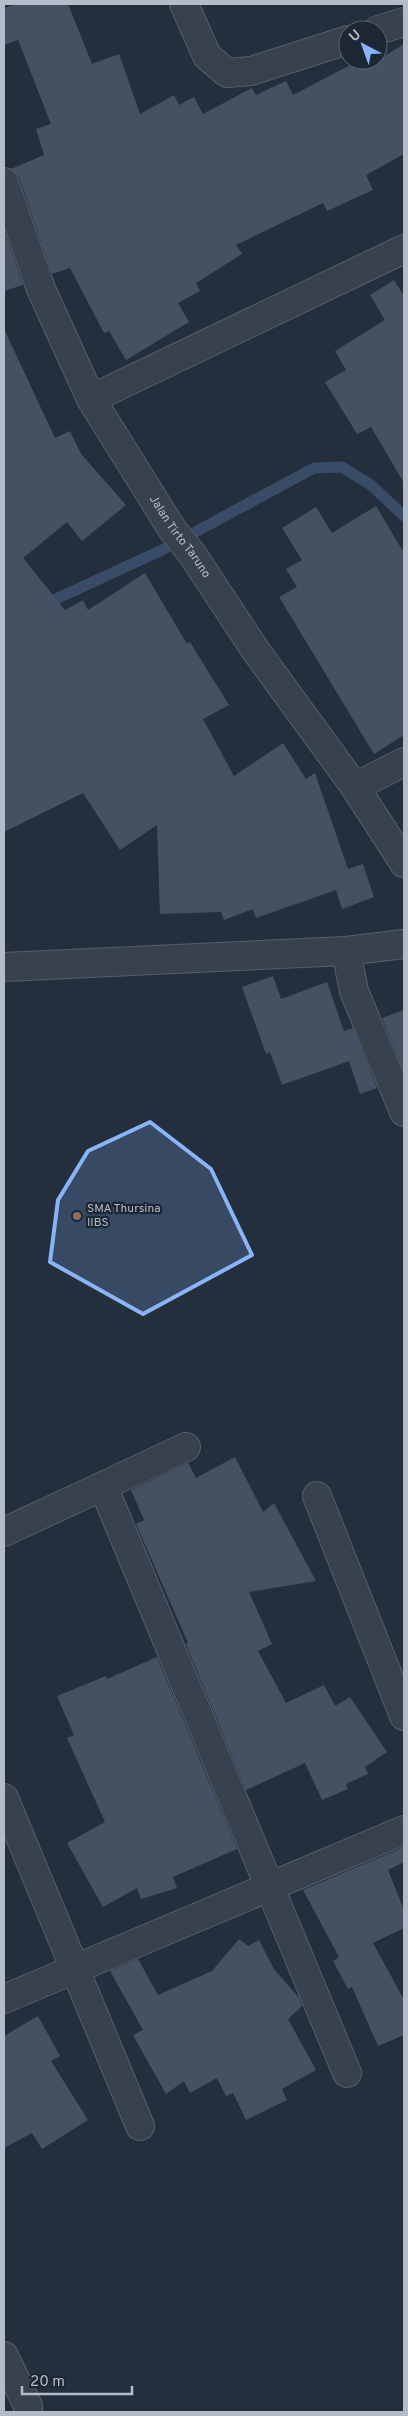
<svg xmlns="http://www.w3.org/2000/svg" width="408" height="2416" viewBox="0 0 408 2416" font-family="Overpass,sans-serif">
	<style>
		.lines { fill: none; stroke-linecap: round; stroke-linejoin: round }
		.stream { stroke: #394c67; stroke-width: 11 }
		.building { fill: #455162 }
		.minor-casing { stroke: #565f6c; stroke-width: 30 }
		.minor { stroke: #38414e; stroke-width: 28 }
		.marked { fill: #8ab4f8; fill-opacity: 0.2; stroke: #8ab4f8; stroke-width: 4; stroke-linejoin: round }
		.education-dot { fill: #8d6e63; stroke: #1d2633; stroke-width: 2 }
		.labels { text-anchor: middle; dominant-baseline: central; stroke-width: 4.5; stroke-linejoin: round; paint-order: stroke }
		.street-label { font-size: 12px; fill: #b4bcc9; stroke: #1d2633 }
		.poi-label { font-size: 12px; fill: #b4bcc9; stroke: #1d2633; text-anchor: start }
	</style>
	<rect width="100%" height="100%" fill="#242f3e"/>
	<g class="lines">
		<path class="stream" d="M43 605 162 550 314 468 342 467 371 485 404 516"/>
	</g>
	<g class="building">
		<path d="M16 4H68L92 64 119 54 140 114 174 95 179 105 194 97 203 114 252 88 256 95 286 81 293 95 360 60H378L404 44V154L366 175 373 190 327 211 323 203 236 245 242 254 196 283 200 291 178 303 189 322 126 360 109 331 104 333 70 268 52 274 19 177 11 169 44 155 36 129 51 124 18 40 4 45V8Z"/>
		<path d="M4 229 23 285 4 291Z"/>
		<path d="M394 280 404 296V483L371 427 357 434 325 382 346 370 335 351 385 320 370 295Z"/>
		<path d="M4 329 55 438 70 431 81 454 126 505 82 541 67 522 23 558 65 610 83 600 88 610 145 573 187 644 190 642 229 705 203 719 234 776 283 743 306 779 315 773 348 869 363 864 374 897 342 909 336 890 256 918 253 909 224 920 221 912 160 914 157 825 120 850 83 793 4 832Z"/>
		<path d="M376 506 404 553V735L374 754 279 597 297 587 286 569 302 560 282 528 316 507 332 533Z"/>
		<path d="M273 976 281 999 327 982 344 1031 353 1028 377 1088 360 1094 349 1061 282 1085 270 1052 266 1054 242 987Z"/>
		<path d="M404 1010V1072L382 1018Z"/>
		<path d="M235 1457 263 1512 274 1503 316 1581 249 1592 272 1644 258 1651 286 1703 324 1685 335 1706 350 1697 387 1752 365 1767 368 1774 346 1784 348 1789 322 1800 305 1763 246 1790 186 1644 188 1643 136 1524 144 1520 131 1490 188 1463 196 1478Z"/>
		<path d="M157 1657 237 1849 173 1877 177 1888 141 1899 137 1888 103 1907 67 1843 105 1822 67 1738 74 1735 57 1696 106 1676 107 1679Z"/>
		<path d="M404 1847V1862L388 1870 404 1910V1928L373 1943 404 2000V2035L378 2046 352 1987 348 1989 333 1961 339 1957 303 1890Z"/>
		<path d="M239 1939 248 1946 259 1940 274 1969 299 1998 302 2006 288 2019 316 2070 282 2089 287 2100 246 2120 233 2093 226 2096 217 2078 190 2093 184 2081 166 2094 133 2035 143 2030 110 1971 138 1959 158 1995 212 1971Z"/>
		<path d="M38 2016 60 2056 51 2061 88 2120 42 2149 32 2133 4 2148V2036Z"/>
	</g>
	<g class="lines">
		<g class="minor-casing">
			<g id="minor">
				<path d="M184 4 207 56 227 73 251 71 348 40"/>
				<path d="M378 30 404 22"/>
				<path id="s1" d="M4 182 41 289 91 399 172 529 192 554 256 651 355 787 404 863"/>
				<path d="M91 399 404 249"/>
				<path d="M355 787 404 762"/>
				<path d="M346 951 354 991 404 1112"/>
				<path d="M4 967 346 951 404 944"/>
				<path d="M103 1486 186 1447"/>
				<path d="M317 1496 404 1716"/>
				<path d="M4 1532 103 1486 347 2073"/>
				<path d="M4 1798 140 2126"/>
				<path d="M4 1999 404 1830"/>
				<path d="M4 2356 28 2406V2412"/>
			</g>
		</g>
		<use href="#minor" class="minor"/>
	</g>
	<path class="marked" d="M150 1122 211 1169 252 1255 143 1314 50 1262 58 1200 88 1151Z"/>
	<circle class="education-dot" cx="77" cy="1216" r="5"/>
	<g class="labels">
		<g class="street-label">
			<text stroke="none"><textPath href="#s1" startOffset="398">Jalan Tirto Taruno</textPath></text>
		</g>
		<g class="poi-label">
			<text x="87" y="1209">SMA Thursina<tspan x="87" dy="14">IIBS</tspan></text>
		</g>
	</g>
	<rect width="408" height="2416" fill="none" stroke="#b4bcc9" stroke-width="10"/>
	<g transform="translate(363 45) rotate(319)"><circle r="24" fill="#1d2633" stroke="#59626f"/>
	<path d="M0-4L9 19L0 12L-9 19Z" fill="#8ab4f8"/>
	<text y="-8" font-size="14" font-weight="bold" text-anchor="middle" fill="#b4bcc9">U</text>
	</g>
	<path d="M22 2386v8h110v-8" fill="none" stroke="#b4bcc9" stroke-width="2.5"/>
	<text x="30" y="2386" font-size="15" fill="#b4bcc9" stroke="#1d2633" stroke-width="4" paint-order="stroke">20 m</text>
</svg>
